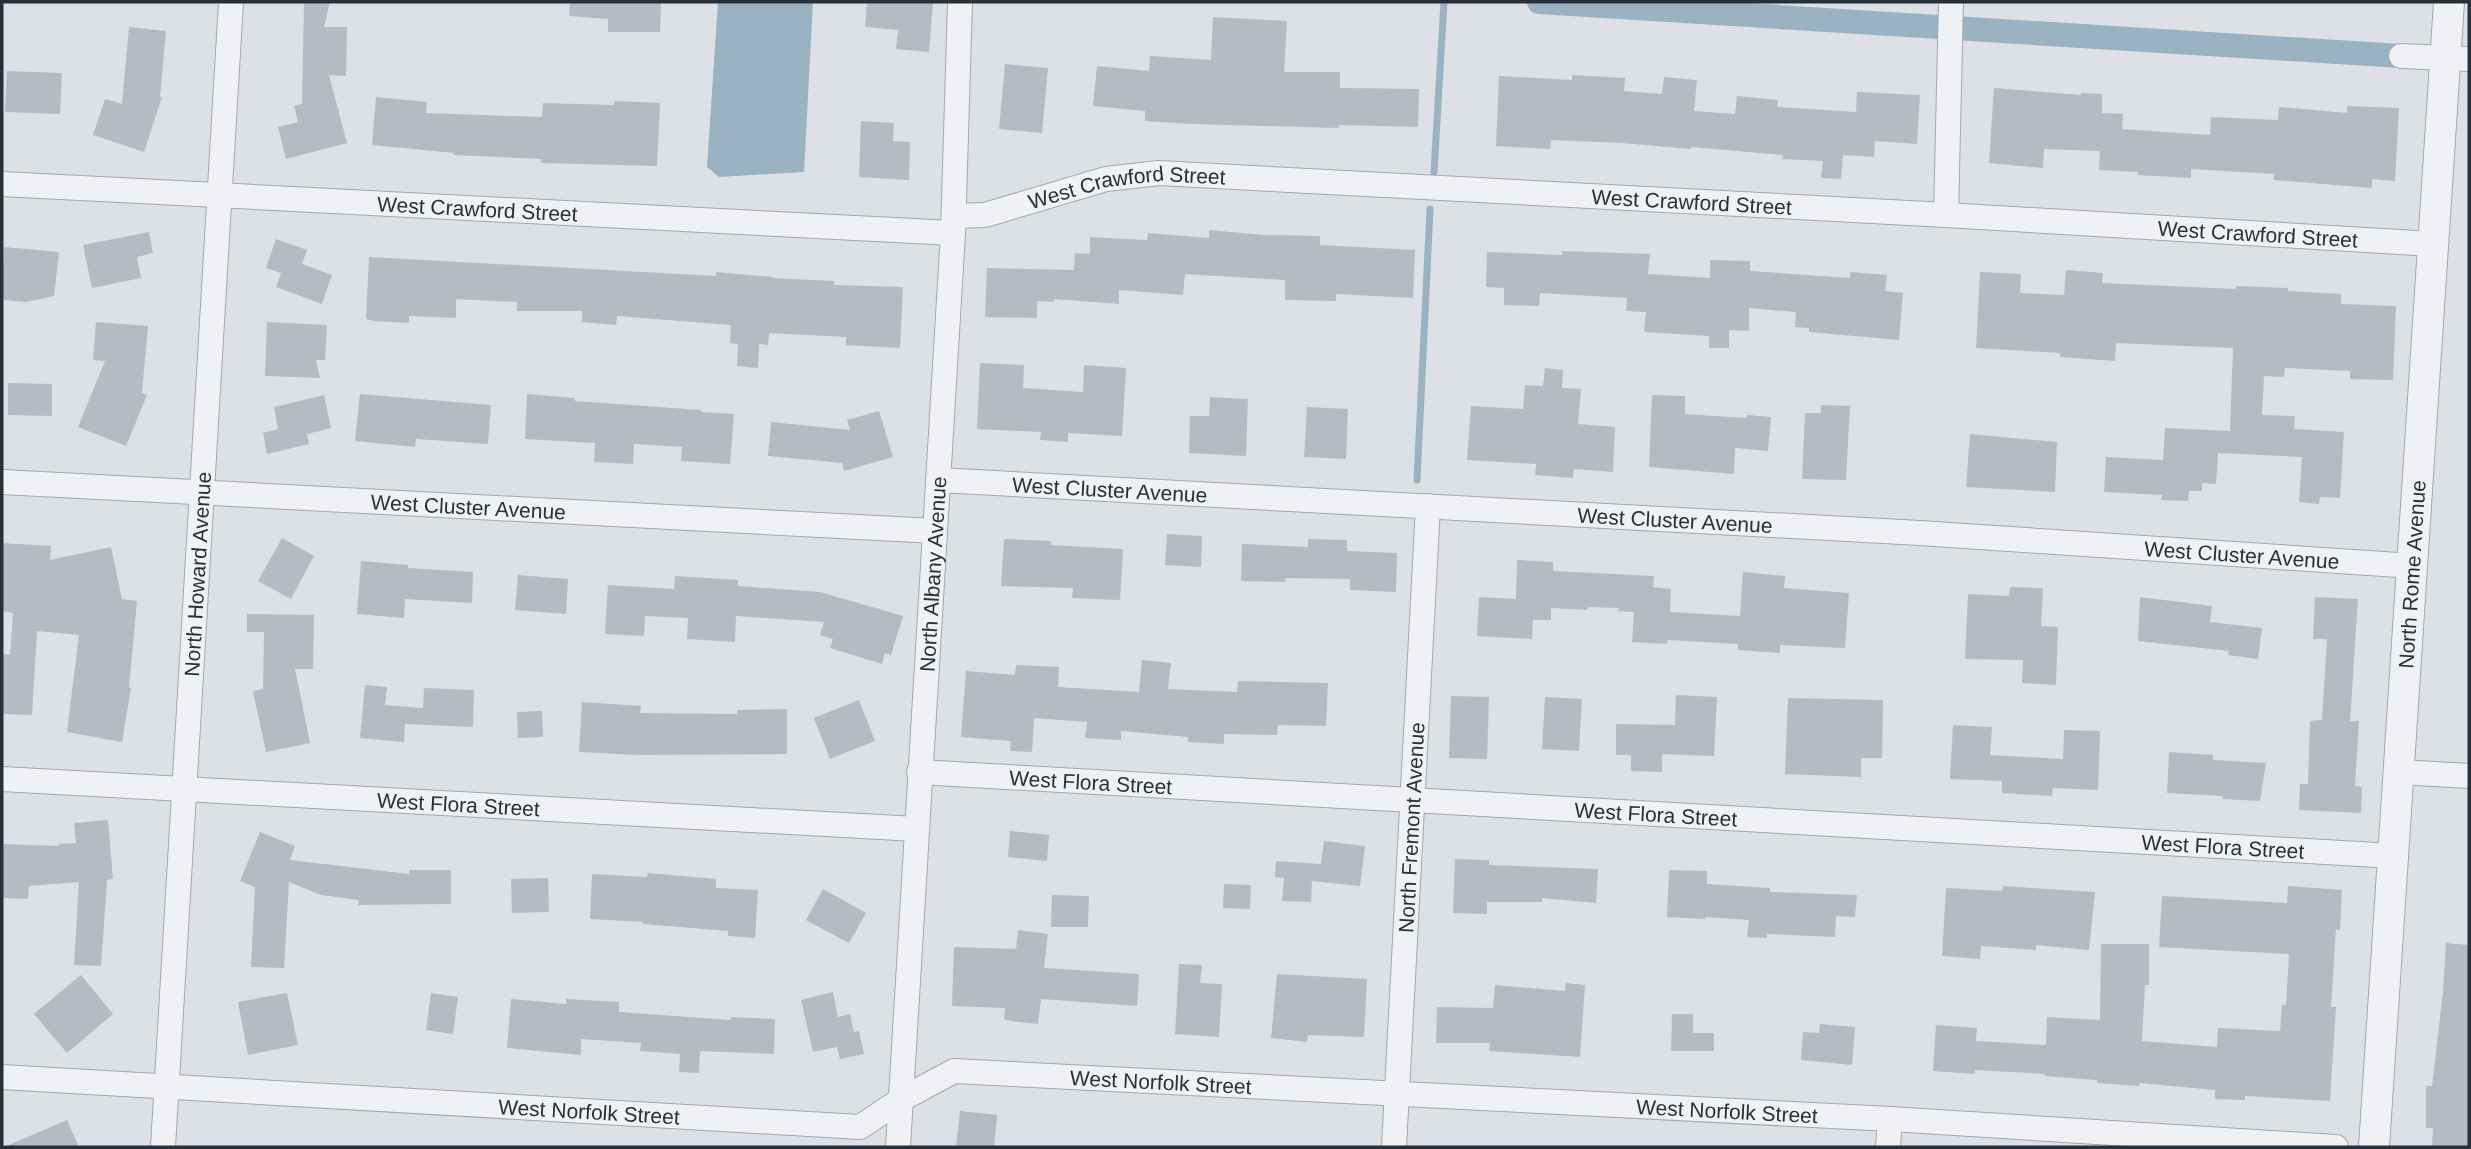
<svg xmlns="http://www.w3.org/2000/svg" width="2471" height="1149" viewBox="0 0 2471 1149" font-family="Arial,sans-serif">
	<style>
		.water { fill: #9bb2c2 }
		.lines { fill: none; stroke-linecap: round; stroke-linejoin: round }
		.stream { stroke: #9bb2c2; stroke-width: 7 }
		.canal { stroke: #9bb2c2; stroke-width: 24 }
		.building { fill: #b5bbc1 }
		.minor-casing { stroke: #a3a8ae; stroke-width: 26 }
		.tertiary-casing { stroke: #a3a8ae; stroke-width: 32 }
		.minor { stroke: #eff1f4; stroke-width: 24 }
		.tertiary { stroke: #eff1f4; stroke-width: 30 }
		.labels { text-anchor: middle; dominant-baseline: central; stroke-width: 5; stroke-linejoin: round; paint-order: stroke }
		.street-label { font-size: 21px; fill: #28303a; stroke: #ecf0f3 }
	</style>
	<rect width="100%" height="100%" fill="#dde1e5"/>
	<path class="water" d="M718 2H813L804 172 719 177 707 167Z"/>
	<g class="lines">
		<g class="stream">
			<path d="M1434 172 1444 2"/>
			<path d="M1417 480 1430 209"/>
		</g>
		<path class="canal" d="M1539 2 2401 56"/>
	</g>
	<g class="building">
		<path d="M304 2H330L324 27H347L346 76 329 75 347 143 286 159 278 127 298 122 294 106 302 104Z"/>
		<path d="M570 2H661L660 32H608V19L569 16Z"/>
		<path d="M867 2H933L929 52 896 49 898 30 865 27Z"/>
		<path d="M1213 17 1287 21 1284 72H1340V88L1419 89 1418 127 1339 125V128L1192 124 1145 121V111L1093 106 1097 66 1149 71 1150 56 1211 60Z"/>
		<path d="M129 27 166 31 160 97H162L144 152 93 135 105 99 122 104Z"/>
		<path d="M1005 64 1048 68 1042 133 999 129Z"/>
		<path d="M7 71 62 73 60 114 5 112Z"/>
		<path d="M1572 75 1625 78 1624 91 1662 94 1664 77 1697 80 1694 111 1735 114 1737 96 1778 100 1777 107 1856 112 1857 92 1920 95 1917 144 1875 141 1874 157 1843 155 1841 179 1821 178 1823 161 1782 159 1783 155 1691 147V149L1622 143 1551 140 1550 149 1496 146 1499 76 1572 80Z"/>
		<path d="M1994 88 2081 95V93L2102 94V113L2123 114 2122 129 2210 135 2211 117 2278 120 2279 107 2347 113V106L2399 108 2395 181 2372 179V188L2274 180V174L2191 169V178L2138 175V172L2099 170 2100 151 2044 149 2043 168 1989 163Z"/>
		<path d="M376 97 427 102 426 113 542 117 543 103 614 105 615 101 660 103 657 166 541 163V159L454 155V153L372 145Z"/>
		<path d="M861 121 894 123 893 141 910 142 909 180 859 177Z"/>
		<path d="M1209 230 1263 235 1320 236V245L1415 250 1413 298 1336 294V301L1285 300V280L1185 274 1183 295 1119 290V304L1054 299V302L1037 301V318L985 317 987 268 1074 270 1075 253 1090 254V237L1147 240 1148 233 1209 238Z"/>
		<path d="M149 232 153 253 137 257 141 278 92 288 83 245Z"/>
		<path d="M276 239 307 250 302 264 332 275 322 304 276 287 281 273 266 268Z"/>
		<path d="M4 247 59 252 54 296 26 302 2 300Z"/>
		<path d="M1562 251 1650 254 1648 274 1710 278V260L1750 261V271L1850 278V272L1887 275 1885 291 1903 293 1899 340 1809 332V328L1795 327 1796 312 1749 308V331L1729 330V348H1709V336L1644 332 1646 312 1626 311 1627 298 1540 293 1539 306 1504 305V288L1486 287 1487 252 1562 255Z"/>
		<path d="M369 257 716 276V272L773 277V278L834 281V285L903 287 900 348 846 345V337L769 333 768 345 759 344 758 368 737 366 738 344 730 343 731 325 617 316 616 325 582 322V311H517V302L456 299V318L409 316V323L374 321 366 319Z"/>
		<path d="M2066 270 2103 273 2102 283 2236 289V286L2288 288V291L2341 294V304L2396 306 2393 380 2350 379V371L2285 368 2284 377 2264 376 2262 415 2295 416 2294 429 2344 432 2340 498 2320 497 2319 504 2299 502 2302 457 2218 453 2216 484 2202 483V491H2189L2188 501 2161 500 2162 495 2104 492 2106 457 2163 460 2165 428 2230 431 2233 348 2116 343 2115 361 2060 357V353L1976 348 1980 272 2021 274 2020 293 2064 295Z"/>
		<path d="M96 322 148 326 142 393 147 395 126 446 78 427 105 361 93 360Z"/>
		<path d="M267 322 327 325 325 360H316L320 378 265 376Z"/>
		<path d="M980 363 1024 365 1023 388 1083 392 1084 365 1126 368 1122 436 1068 433V442L1040 440 1041 432 977 429Z"/>
		<path d="M1545 368 1563 370 1562 388 1581 389 1578 424 1615 427 1613 472 1574 469 1573 478 1535 475 1536 464 1467 460 1471 406 1523 409 1525 385 1543 386Z"/>
		<path d="M8 383 52 384V416L8 415Z"/>
		<path d="M360 394 491 405 488 444 416 439 415 447 355 441Z"/>
		<path d="M527 394 575 398V401L701 410V412L734 414 730 464 681 461 682 447 634 444 633 464 594 462 595 443 525 439Z"/>
		<path d="M324 395 331 428 307 434 309 444 267 454 263 433 278 429 274 407Z"/>
		<path d="M1652 395 1685 396V414L1746 418 1747 415 1771 417 1768 451 1735 448 1734 474 1649 467Z"/>
		<path d="M1210 397 1248 399 1246 456 1189 453 1190 416H1209Z"/>
		<path d="M1821 405 1850 406 1846 480 1802 479 1805 413H1821Z"/>
		<path d="M1307 407 1348 409 1346 459 1304 457Z"/>
		<path d="M879 411 893 457 844 471 842 463 768 456 771 422 850 430 847 420Z"/>
		<path d="M1970 434 2057 442 2055 492 1966 487Z"/>
		<path d="M1167 534 1202 536 1201 567 1165 565Z"/>
		<path d="M282 538 314 556 291 599 258 581Z"/>
		<path d="M1004 539 1051 541V545L1123 549 1120 600 1072 598 1073 588 1001 586Z"/>
		<path d="M1308 539 1347 540V551L1397 553 1396 592 1350 590V579L1286 578 1285 582 1241 581 1242 544 1308 547Z"/>
		<path d="M2 543 51 546 50 560 111 547 122 599 137 601 129 687 131 688 122 742 67 732 79 635 37 631 32 715 2 714 3 654 10 655 13 613 2 611Z"/>
		<path d="M1517 560 1553 562V571L1654 576 1653 587 1671 589 1670 612 1740 616 1743 572 1785 576 1784 588 1849 593 1845 648 1780 645V653L1738 650V644L1668 640 1667 644 1632 642 1634 612 1618 611 1619 608 1588 607 1587 610 1551 608V620H1533L1532 639 1477 636 1479 597 1516 599Z"/>
		<path d="M361 561 408 565V568L473 572 472 603 405 599 404 618 357 614Z"/>
		<path d="M518 575 568 579 566 614 515 610Z"/>
		<path d="M675 576 738 580V586L820 592 903 616 891 655 885 653 882 664 830 648 833 639 820 635 824 622 736 616 735 642 687 639 688 618 645 616 644 636 605 634 608 585 674 589Z"/>
		<path d="M2010 587 2043 588 2041 626 2058 627 2056 685 2022 683 2023 660 1965 659 1968 594 2009 596Z"/>
		<path d="M2140 597 2212 606 2210 622 2262 628 2258 659 2228 655 2229 651 2138 641Z"/>
		<path d="M2315 597 2358 599 2350 721H2359L2355 786 2362 787 2361 813 2299 810 2300 784H2308L2310 721 2322 720 2327 639H2313Z"/>
		<path d="M247 614 314 615 313 669H295L310 743 266 752 253 691 263 689 264 632H247Z"/>
		<path d="M1142 660 1171 663 1168 689 1237 692 1238 681 1328 683 1326 726 1278 725 1277 735 1224 734V744L1188 742V737L1121 731V740L1085 738 1087 722 1034 718 1032 752 1010 751 1011 741 961 737 966 671 1015 675 1016 665 1059 667 1058 687 1139 692Z"/>
		<path d="M365 685 387 687 385 705 423 708 424 688 474 690 473 727 405 724 404 742 360 738Z"/>
		<path d="M1676 695 1717 697 1714 756 1662 754V772L1631 771V755H1616V724L1675 725Z"/>
		<path d="M1451 696 1489 697 1487 759 1449 758Z"/>
		<path d="M1545 697 1582 699 1579 751 1542 749Z"/>
		<path d="M1788 698 1883 700 1882 758H1861V777L1785 774Z"/>
		<path d="M859 700 875 741 830 759 814 718Z"/>
		<path d="M582 702 641 706 640 713 737 714V710L787 709V754L638 755 579 752Z"/>
		<path d="M542 711 543 737 518 738 517 712Z"/>
		<path d="M1953 725 1992 727 1990 755 2063 759 2064 730 2100 731 2098 790 2053 788 2052 796 2002 793V781L1950 779Z"/>
		<path d="M2169 752 2213 755V760L2266 763 2260 801 2223 799V796L2167 793Z"/>
		<path d="M108 820 113 879 107 880 101 966 74 965 79 882 29 886 28 899 2 898V844L59 846V844L76 843 74 823Z"/>
		<path d="M1010 831 1049 835 1047 861 1008 857Z"/>
		<path d="M260 832 295 846 290 860 409 874V870H451V904L358 905 359 900 321 895 289 882 284 968 251 967 255 887 240 881Z"/>
		<path d="M1324 841 1365 846 1360 886 1312 881 1311 902 1282 901 1284 878 1275 877 1276 861 1321 864Z"/>
		<path d="M1455 859 1489 860V865L1598 869 1596 903 1542 898V902H1487V914L1453 913Z"/>
		<path d="M1669 870 1707 871V884L1770 888V892L1857 895 1855 917 1836 916 1835 937 1767 934V938L1747 937 1749 920 1705 917V919L1667 917Z"/>
		<path d="M648 873 716 879V888L758 890 755 938 728 936V931L643 924V922L590 919 592 874 647 877Z"/>
		<path d="M548 878 549 912 512 913 511 879Z"/>
		<path d="M1224 884 1251 885 1250 909 1223 908Z"/>
		<path d="M2003 886 2095 892 2089 950 2036 945V950L1981 946 1980 959 1942 956 1946 888 2002 891Z"/>
		<path d="M2288 886 2342 890 2340 930 2336 929 2331 1007H2336L2330 1101 2245 1096V1100L2215 1099V1090L2140 1083 2139 1086 2097 1083V1080L2044 1076 2045 1074 1975 1070 1974 1074 1933 1071 1936 1025 1977 1028 1976 1041 2046 1045 2047 1017 2100 1020 2101 944H2149V985H2145L2142 1041 2217 1047 2218 1028 2280 1031 2282 1005H2286L2289 954 2159 947 2162 896 2287 903Z"/>
		<path d="M823 889 866 913 849 943 806 920Z"/>
		<path d="M1052 895 1089 896 1088 927H1051Z"/>
		<path d="M1018 930 1048 934 1044 968 1139 974 1137 1006 1041 999 1038 1024 1004 1020 1005 1008 952 1006 954 947 1016 949Z"/>
		<path d="M2446 943 2469 945V1147H2432L2433 1128H2426V1086H2432L2443 992Z"/>
		<path d="M1179 964 1202 965 1200 983 1222 984 1219 1037 1175 1034Z"/>
		<path d="M1277 974 1367 979 1364 1037 1308 1035 1307 1042 1271 1038Z"/>
		<path d="M81 975 113 1014 67 1053 34 1014Z"/>
		<path d="M1566 983 1585 985 1580 1057 1489 1051 1490 1043H1436L1437 1007 1493 1008 1495 985 1565 991Z"/>
		<path d="M833 992 838 1017 850 1014 854 1032 859 1031 864 1054 840 1059 837 1047 813 1052 801 1000Z"/>
		<path d="M287 993 298 1045 248 1055 238 1002Z"/>
		<path d="M431 993 458 997 453 1034 426 1030Z"/>
		<path d="M511 999 566 1004V999L619 1002V1012L731 1020V1017L775 1019 774 1054 700 1051 699 1073 679 1072 680 1054 640 1051 641 1043 581 1039V1055L507 1048Z"/>
		<path d="M1672 1014H1693V1033H1714V1051H1671Z"/>
		<path d="M1820 1024 1855 1027 1852 1065 1801 1060 1803 1032 1819 1033Z"/>
		<path d="M960 1111 997 1115 994 1147H956Z"/>
		<path d="M67 1120 79 1147H4Z"/>
	</g>
	<g class="lines">
		<g class="minor-casing">
			<g id="minor">
				<path d="M2401 56 2469 59"/>
				<path id="s1" d="M2 184 953 233"/>
				<path d="M1946 215 1951 2"/>
				<path id="s2" d="M954 216 985 215 1106 179 1159 173 1946 215 2433 244"/>
				<path id="s3" d="M938 480 1920 533 2413 566"/>
				<path id="s4" d="M2 482 935 531"/>
				<path id="s5" d="M919 772 2394 856"/>
				<path d="M2399 772 2469 776"/>
				<path id="s6" d="M2 779 916 829"/>
				<path id="s7" d="M2 1077 860 1127 902 1099 954 1071 1890 1119 2336 1147"/>
				<path id="s8" d="M163 1147 231 2"/>
				<path id="s9" d="M898 1147 953 233 960 2"/>
				<path id="s10" d="M1394 1147 1428 506"/>
				<path d="M1888 1147 1890 1119"/>
			</g>
		</g>
		<g class="tertiary-casing">
			<g id="tertiary">
				<path id="s11" d="M2374 1147 2449 2"/>
			</g>
		</g>
		<use href="#minor" class="minor"/>
		<use href="#tertiary" class="tertiary"/>
	</g>
	<g class="labels">
		<g class="street-label">
			<text stroke="none"><textPath href="#s2" startOffset="177">West Crawford Street</textPath></text>
			<text stroke="none"><textPath href="#s2" startOffset="744">West Crawford Street</textPath></text>
			<text stroke="none"><textPath href="#s1" startOffset="476">West Crawford Street</textPath></text>
			<text stroke="none"><textPath href="#s2" startOffset="1311">West Crawford Street</textPath></text>
			<text stroke="none"><textPath href="#s3" startOffset="172">West Cluster Avenue</textPath></text>
			<text stroke="none"><textPath href="#s4" startOffset="467">West Cluster Avenue</textPath></text>
			<text stroke="none"><textPath href="#s3" startOffset="738">West Cluster Avenue</textPath></text>
			<text stroke="none"><textPath href="#s3" startOffset="1306">West Cluster Avenue</textPath></text>
			<text stroke="none"><textPath href="#s8" startOffset="574">North Howard Avenue</textPath></text>
			<text stroke="none"><textPath href="#s9" startOffset="574">North Albany Avenue</textPath></text>
			<text stroke="none"><textPath href="#s11" startOffset="574">North Rome Avenue</textPath></text>
			<text stroke="none"><textPath href="#s5" startOffset="172">West Flora Street</textPath></text>
			<text stroke="none"><textPath href="#s6" startOffset="457">West Flora Street</textPath></text>
			<text stroke="none"><textPath href="#s5" startOffset="738">West Flora Street</textPath></text>
			<text stroke="none"><textPath href="#s10" startOffset="320">North Fremont Avenue</textPath></text>
			<text stroke="none"><textPath href="#s5" startOffset="1306">West Flora Street</textPath></text>
			<text stroke="none"><textPath href="#s7" startOffset="1176">West Norfolk Street</textPath></text>
			<text stroke="none"><textPath href="#s7" startOffset="588">West Norfolk Street</textPath></text>
			<text stroke="none"><textPath href="#s7" startOffset="1743">West Norfolk Street</textPath></text>
		</g>
	</g>
	<rect width="2471" height="1149" fill="none" stroke="#28303a" stroke-width="7"/>
</svg>
